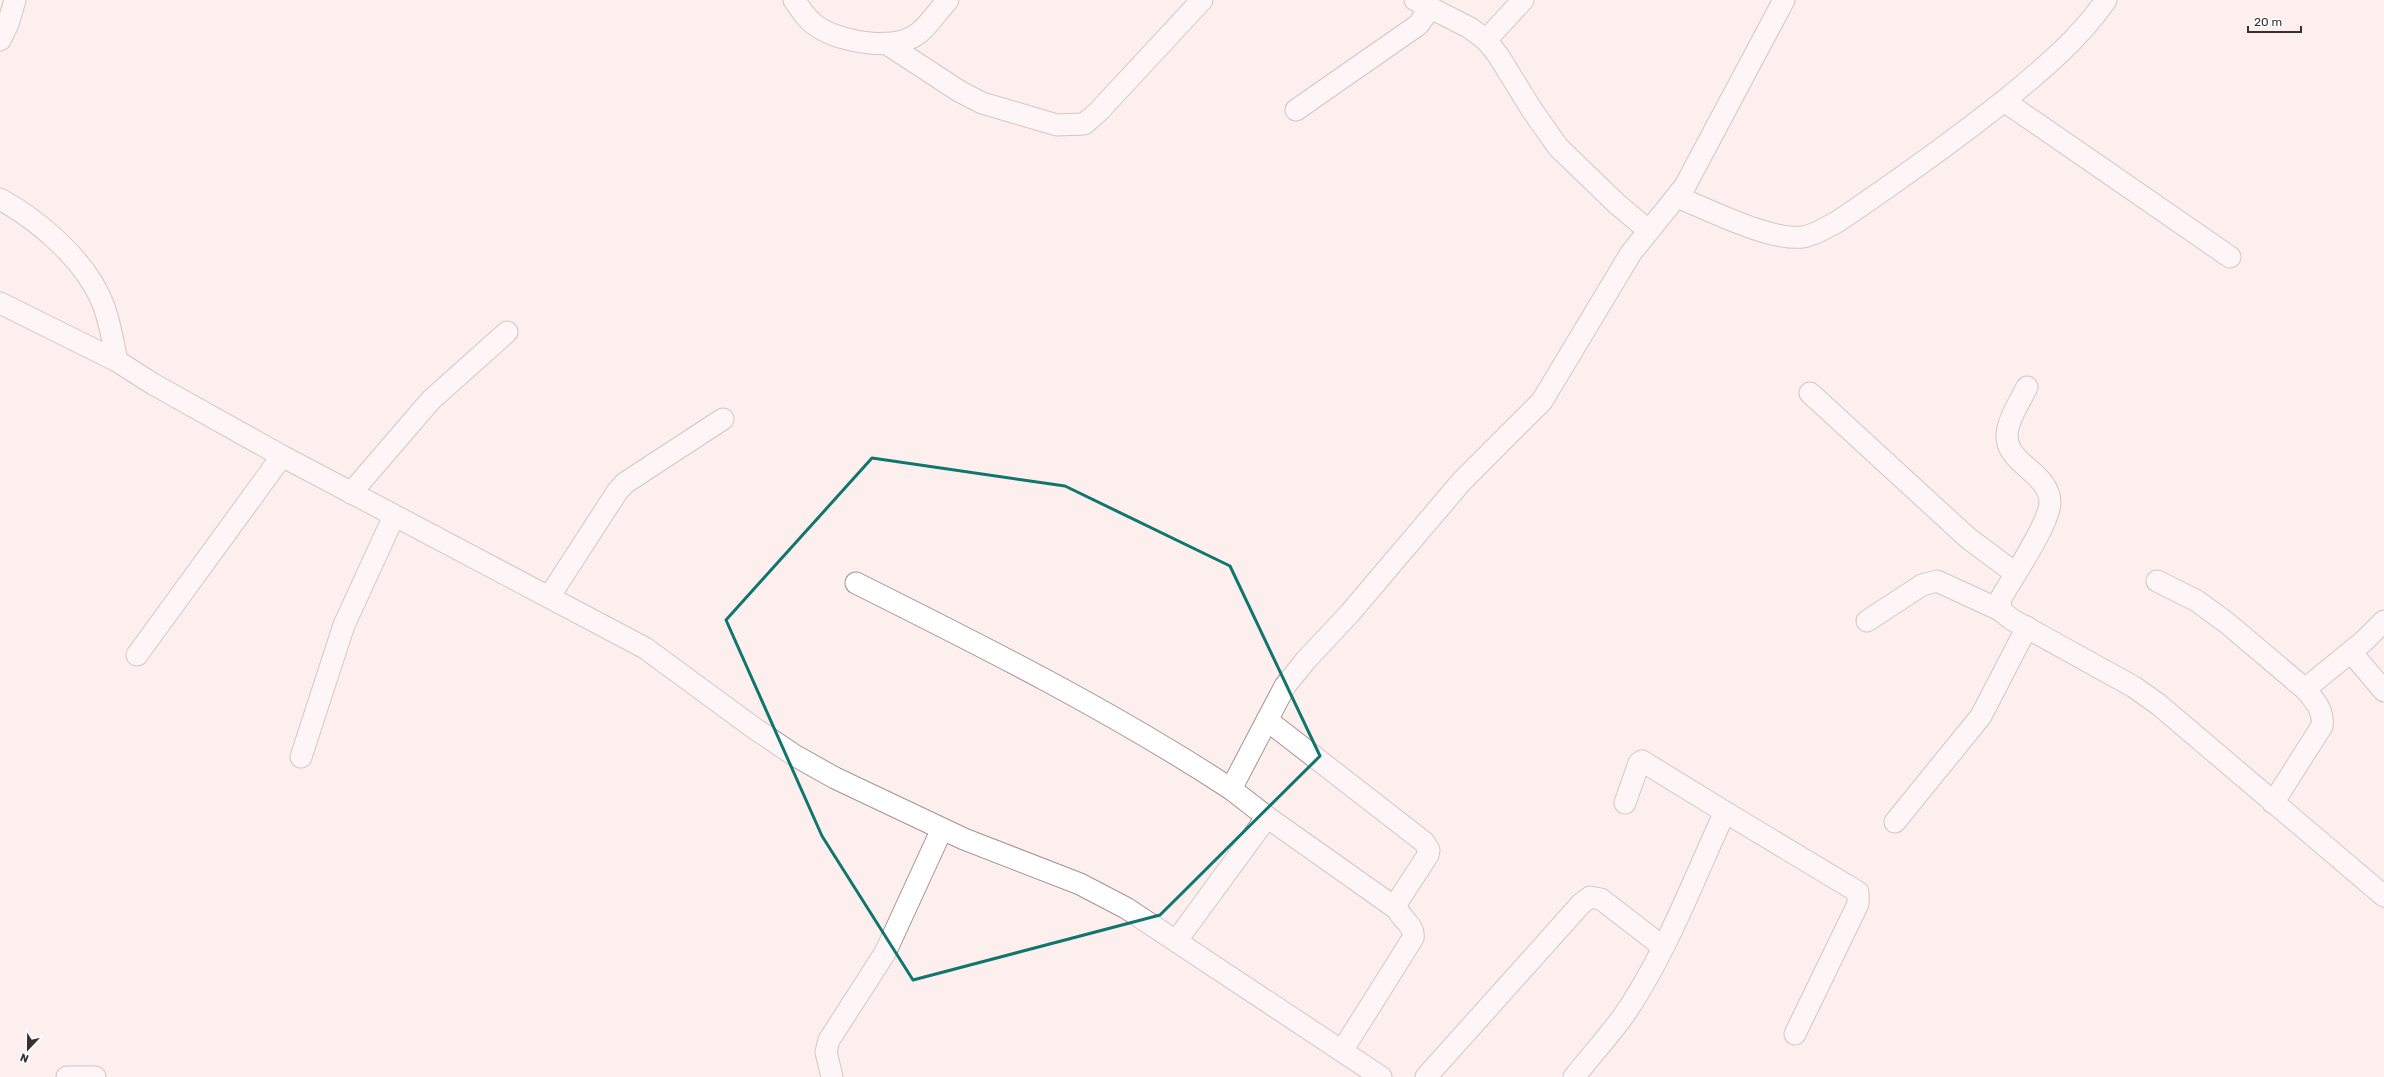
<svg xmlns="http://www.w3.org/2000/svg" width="2384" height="1077" viewBox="0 0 2384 1077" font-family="Rubik,sans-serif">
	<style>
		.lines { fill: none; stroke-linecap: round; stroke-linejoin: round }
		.street-casing { stroke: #a49493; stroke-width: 23 }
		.street { stroke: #fff; stroke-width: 21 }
		.marked { fill: none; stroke: #0f766e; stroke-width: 3; stroke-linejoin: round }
	</style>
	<rect width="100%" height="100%" fill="#fdefee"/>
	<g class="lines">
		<g class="street-casing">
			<g id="street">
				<path d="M794 0C801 10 808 21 818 27 842 43 897 52 920 32 930 23 939 10 948 0"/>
				<path d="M1415 0 1470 28 1486 40 1498 55 1532 110 1558 147 1617 204 1648 230"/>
				<path d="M0 40 8 24 15 0"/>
				<path d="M1486 40 1523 0"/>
				<path d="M887 44 959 91 982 103 1057 125 1084 124 1098 112 1202 0"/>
				<path d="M2004 101 2230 257"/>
				<path d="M1296 110 1418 25 1430 9"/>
				<path d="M1677 197C1710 210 1769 241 1803 237 1815 235 1827 227 1837 222 1896 182 1954 141 2009 97 2044 68 2080 38 2106 0"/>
				<path d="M0 199C40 221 86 261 103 304 110 322 113 342 117 361"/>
				<path d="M0 303 117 361 153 384 282 456 645 648 754 728 794 755 835 778 964 839 1080 884 1126 908 1381 1077"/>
				<path d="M2027 387C2021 400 2011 414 2008 428 1999 463 2050 470 2050 503 2049 524 2013 577 2001 598L2000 610 2011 619 2134 687 2158 704 2384 896"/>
				<path d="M1810 393 1968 538 2015 573"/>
				<path d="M351 493 431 400 507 332"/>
				<path d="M2157 581 2197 601 2227 623 2305 689"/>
				<path d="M856 583C984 647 1110 710 1231 789"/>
				<path d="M549 597 617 492 625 483 723 419"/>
				<path d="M1867 621 1922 585 1937 581 2000 610"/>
				<path d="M2351 652 2384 691"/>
				<path d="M137 655 282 456"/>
				<path d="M1267 720 1424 842 1429 850 1428 855 1396 904C1397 917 1416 925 1413 938L1342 1051"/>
				<path d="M301 757 344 625 394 516"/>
				<path d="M1625 803 1639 763 1642 761 1725 812"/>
				<path d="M2273 803 2322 726C2324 710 2315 701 2305 689L2364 641 2384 621"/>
				<path d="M1267 817 1397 909"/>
				<path d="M1895 822 1981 716 2027 627"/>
				<path d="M1177 940 1267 817 1231 789 1285 686 1306 660 1350 613 1462 481 1542 401 1631 253 1685 186 1784 0"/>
				<path d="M67 1077H95"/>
				<path d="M832 1077 826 1052 829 1040 885 953 942 829"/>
				<path d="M1426 1077 1581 904 1590 897 1601 899 1663 947"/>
				<path d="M1574 1077C1590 1057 1607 1038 1622 1018 1666 955 1693 880 1725 812L1858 892V904L1795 1034"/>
			</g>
		</g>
		<use href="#street" class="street"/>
	</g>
	<path d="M0 0H2384V1077H0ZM872 458 1065 486 1230 566 1320 756 1160 915 913 980 822 836 726 620Z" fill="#fdefee" fill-opacity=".55" fill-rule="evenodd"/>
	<path class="marked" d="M872 458 1065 486 1230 566 1320 756 1160 915 913 980 822 836 726 620Z"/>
	<g transform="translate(28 1049) rotate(202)" stroke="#ffffff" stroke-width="3" paint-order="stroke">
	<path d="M0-3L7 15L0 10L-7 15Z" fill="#383130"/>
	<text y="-6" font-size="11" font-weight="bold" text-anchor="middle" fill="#383130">N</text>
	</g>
	<path d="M2248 26v6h53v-6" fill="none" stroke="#383130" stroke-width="2"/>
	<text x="2254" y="26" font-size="12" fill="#383130" stroke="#ffffff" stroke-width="3" paint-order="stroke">20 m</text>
</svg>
